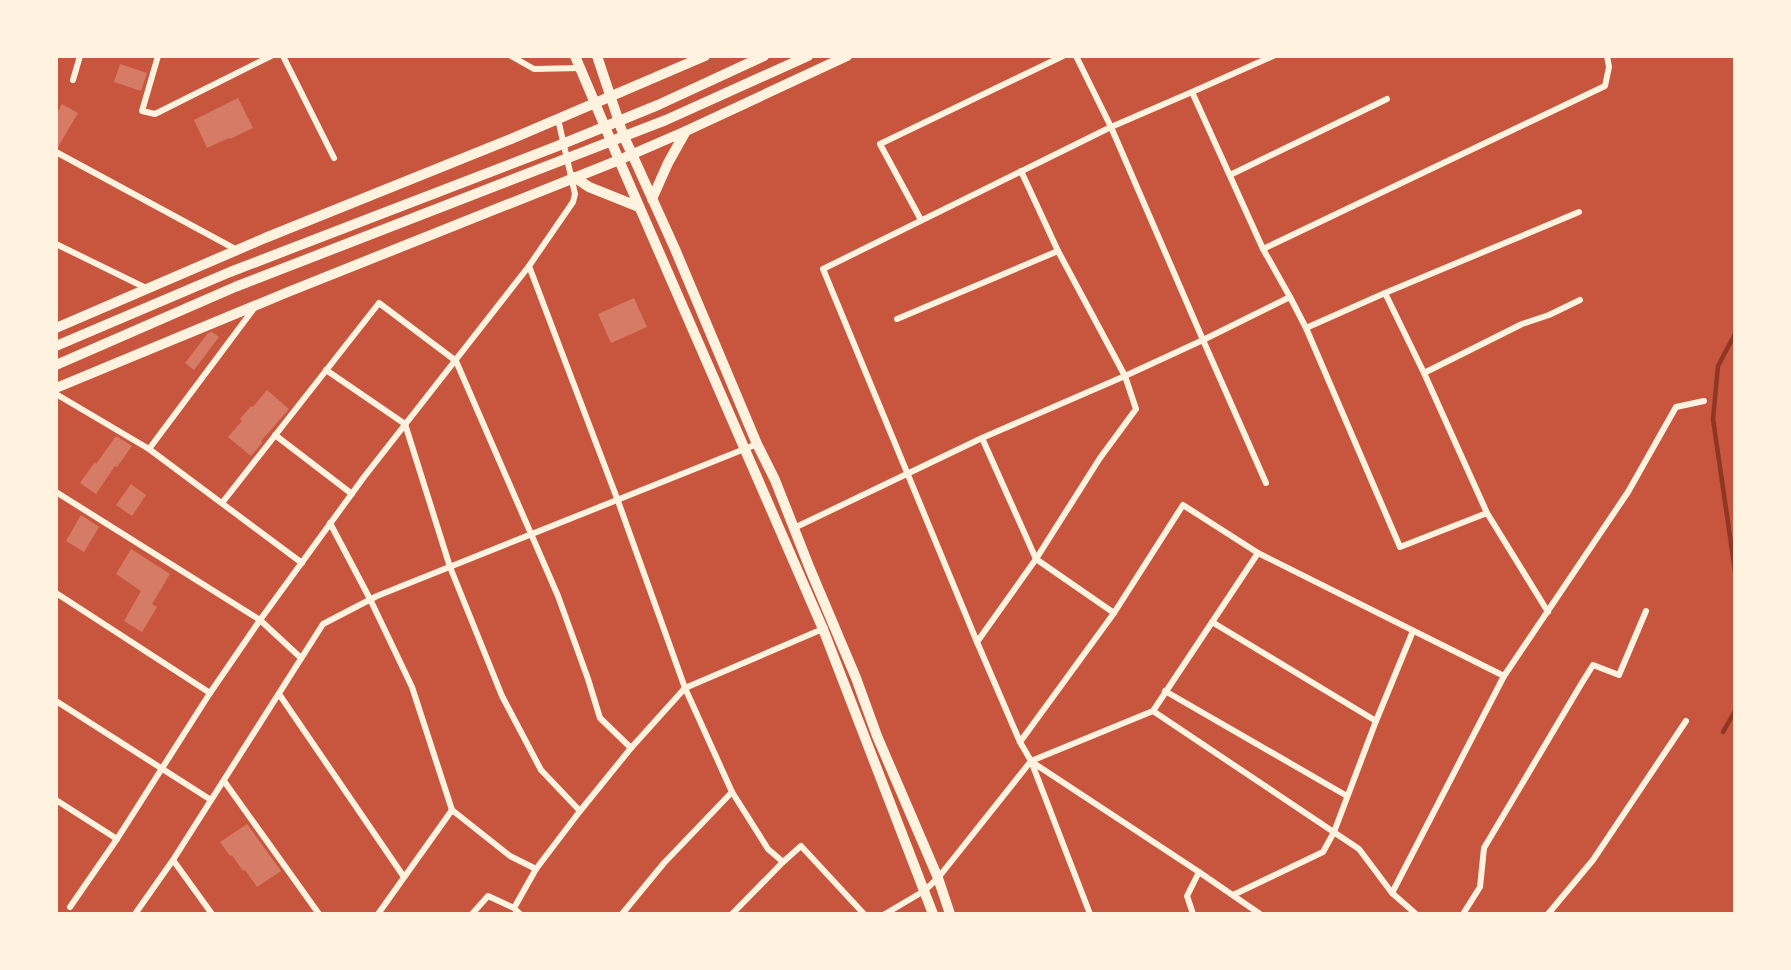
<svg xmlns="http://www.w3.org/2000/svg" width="1791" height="970" viewBox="0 0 1791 970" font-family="'Fira Sans',sans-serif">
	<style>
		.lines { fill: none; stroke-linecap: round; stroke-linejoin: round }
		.stream { stroke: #8f3625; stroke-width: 4.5 }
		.building { fill: #d67c66 }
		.minor { stroke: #fff3e0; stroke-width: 6 }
		.primary { stroke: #fff3e0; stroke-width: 10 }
		.trunk { stroke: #fff3e0; stroke-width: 10 }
	</style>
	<rect width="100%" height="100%" fill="#c8553d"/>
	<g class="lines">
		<g class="stream">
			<path d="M1735 334 1718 366 1713 419 1735 571"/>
			<path d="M1723 732 1735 711"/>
		</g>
	</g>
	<g class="building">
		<path d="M120 64 147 73 141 91 114 82Z"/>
		<path d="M238 98 253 128 230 139 229 138 207 148 194 120Z"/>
		<path d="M62 104 78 113 58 147 56 146V115Z"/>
		<path d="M634 298 647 327 611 343 598 314Z"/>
		<path d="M212 332 219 337 194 370 185 363 208 333Z"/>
		<path d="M267 390 289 409 261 441 262 443 251 456 228 437 242 421 240 419 251 406 253 407Z"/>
		<path d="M116 436 132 446 117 467 115 466 96 494 80 483 95 462 96 464Z"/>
		<path d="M131 484 146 495 132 516 116 505Z"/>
		<path d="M81 515 99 527 84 552 66 541Z"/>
		<path d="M131 549 170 574 152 604 157 607 142 632 124 621 141 591 116 574Z"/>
		<path d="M247 824 281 871 257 887 245 870 243 871 232 855 230 856 220 842Z"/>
	</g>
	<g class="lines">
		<g class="minor">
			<path d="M158 56 142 111 155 114 271 56"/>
			<path d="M283 56 334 158"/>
			<path d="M511 56 534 69 580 68"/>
			<path d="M1076 56 1111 127 823 269 977 642 1020 742 1031 761 1090 914"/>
			<path d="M73 80 80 56"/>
			<path d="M1192 92 1273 56"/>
			<path d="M56 152 237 250"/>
			<path d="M1230 175 1387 99"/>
			<path d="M921 220 880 144 1063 56"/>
			<path d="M56 244 146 288"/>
			<path d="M1263 249 1605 86 1609 67 1607 56"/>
			<path d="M529 266 618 501 685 688 732 792 664 863 622 914"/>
			<path d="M1385 293 1579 212"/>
			<path d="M897 319 1058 251"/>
			<path d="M1306 328 1400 547 1487 513"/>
			<path d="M326 370 405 424 450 567 502 696 541 770 580 811"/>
			<path d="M1424 373 1522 324 1549 315 1580 300"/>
			<path d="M56 394 149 449 302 563"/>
			<path d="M275 435 352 494"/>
			<path d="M982 438 1036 559 1114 613"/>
			<path d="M149 449 255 307"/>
			<path d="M1266 483 1203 340 1290 297 1306 328 1385 293 1424 373 1487 513 1548 612"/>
			<path d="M56 492 260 620 301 658"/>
			<path d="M222 503 379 303 456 361 558 596 588 679 600 718 631 748"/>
			<path d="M330 523 370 599 412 687 452 810"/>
			<path d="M794 528 982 438 1125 376 1203 340 1111 127 1192 92 1263 249 1290 297"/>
			<path d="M56 593 210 693"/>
			<path d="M1212 622 1376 721"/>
			<path d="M977 642 1036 559 1100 458 1136 409 1125 376 1058 251 1021 171"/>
			<path d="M1504 676 1628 492 1676 407 1704 401"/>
			<path d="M1165 691 1347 796"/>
			<path d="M279 694 404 877"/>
			<path d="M56 701 211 800"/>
			<path d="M1153 711 1258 553"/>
			<path d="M1020 742 1114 613 1183 505 1258 553 1504 676 1392 893"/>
			<path d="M1032 762 1199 872 1187 896 1193 914"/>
			<path d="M224 781 319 914"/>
			<path d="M732 792 768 849 783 862 801 846 864 914"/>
			<path d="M56 800 117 839"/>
			<path d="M173 860 212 914"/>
			<path d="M1199 872 1260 914"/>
			<path d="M1233 895 1323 852 1334 832 1376 721 1413 631"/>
			<path d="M70 907 117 839 210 693 260 620 364 477 529 266 573 202 575 194 558 119"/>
			<path d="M135 914 173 860 323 624 377 596 757 444"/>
			<path d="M378 914 452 810 510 856 536 869 580 811 631 748 685 688 825 628"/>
			<path d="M472 914 488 896 514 908"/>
			<path d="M520 914 514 908 536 869"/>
			<path d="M732 914 783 862"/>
			<path d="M885 914 924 891 938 878 1031 761 1153 711 1359 849 1392 893 1416 914"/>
			<path d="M1463 914 1480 887 1484 848 1580 686 1593 665 1619 675 1646 611"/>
			<path d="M1548 914 1593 860 1686 721"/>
		</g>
		<g class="primary">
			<path d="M632 154 675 249 757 444 775 480 810 569 856 678 877 736 938 878 950 914"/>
			<path d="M619 160 823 629 933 914"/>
			<path d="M574 177 589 187 639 207"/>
			<path d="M652 199 668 163 686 131"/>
			<path d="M56 328 265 238 511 139 705 56"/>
			<path d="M56 388 288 292 619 160 686 131 847 56"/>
		</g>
		<g class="trunk">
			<path d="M575 56 619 160"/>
			<path d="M597 56 624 137 632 154"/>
			<path d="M56 346 230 272 555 147 658 105 764 56"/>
			<path d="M56 365 235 287 666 120 808 56"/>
		</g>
	</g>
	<rect width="1791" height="970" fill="none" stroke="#fff3e0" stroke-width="116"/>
</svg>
